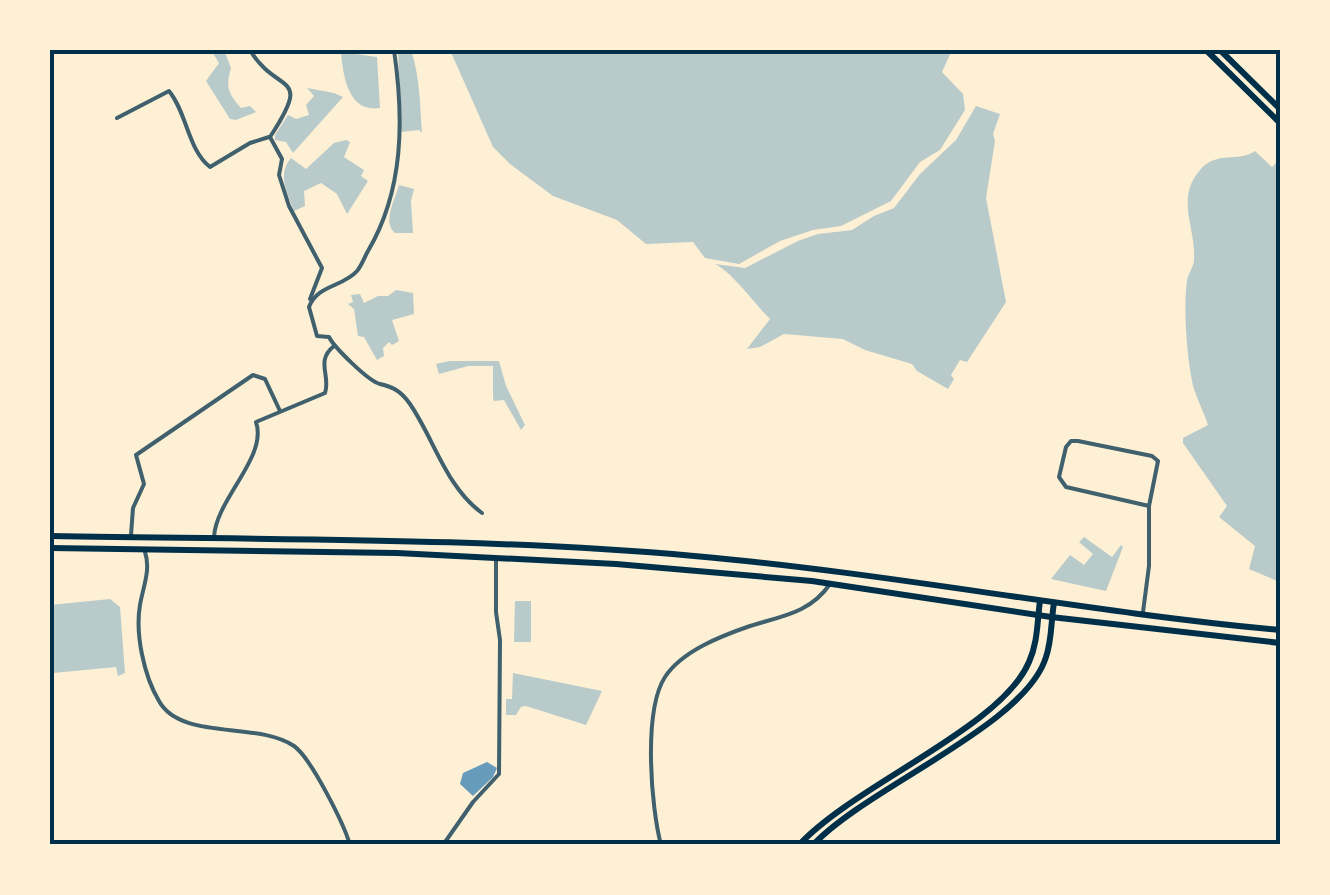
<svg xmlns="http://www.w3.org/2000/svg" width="1330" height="895" viewBox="0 0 1330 895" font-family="Barlow,sans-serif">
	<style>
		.green { fill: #b9caca }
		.water { fill: #669bbc }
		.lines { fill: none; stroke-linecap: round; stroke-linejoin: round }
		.minor { stroke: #3f606c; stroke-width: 4 }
		.secondary { stroke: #003049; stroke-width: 6 }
		.neatline { fill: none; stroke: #003049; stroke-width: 4 }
	</style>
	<rect width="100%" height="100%" fill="#fdf0d5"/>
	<g class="green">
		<path d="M211 50H224L231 68C226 86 227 92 241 108L250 106 256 112 236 120 230 119 206 81 219 63Z"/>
		<path d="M398 50H411C420 77 420 105 422 133L419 130 401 132Z"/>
		<path d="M450 50H952L942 72 963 94 965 110 940 150 920 162 891 201 841 226 813 230 780 241 739 264 705 258 693 242 646 244 617 220 553 196 510 164 493 147Z"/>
		<path d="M341 52 377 57 380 108C348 113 343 76 341 52Z"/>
		<path d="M307 88 334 93 343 97 293 153 286 142 275 140V135L288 115 296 119 309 115 306 105 314 96Z"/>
		<path d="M976 106 1000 114 993 134 995 141 986 198 1006 302 967 362 960 360 951 375 954 379 948 389 917 371 912 364 865 350 843 339 784 334 760 347 747 349 770 319C755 304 732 272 715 264L745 268 798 241 818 234 852 230 874 216 894 208 920 174 956 140Z"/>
		<path d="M346 140 350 142 344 157 364 170 361 176 368 181 347 214 337 194 321 183 304 191 305 206 294 211C287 192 277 174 291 158L306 169 334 143Z"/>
		<path d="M1255 151 1272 167 1280 159V577L1277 581 1249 569 1255 546 1219 517 1227 506 1183 443V438L1208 425C1204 413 1198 401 1194 389 1187 363 1183 306 1187 281 1188 273 1194 267 1194 259 1196 227 1175 199 1200 170 1217 150 1238 163 1255 151Z"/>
		<path d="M399 185 414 189 411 201 413 233H395C382 222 395 200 399 185Z"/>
		<path d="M396 290 413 293 414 314 392 320 399 341 392 345 389 342 383 348 384 356 377 360 364 337 358 336 354 309 348 304 353 302 351 295 360 294 364 303 378 296H388Z"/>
		<path d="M449 361H499L506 386 525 425 521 430 504 400 494 401 493 398V366H468L439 374 436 364Z"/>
		<path d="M1084 537 1112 557 1121 545 1123 547 1106 591 1051 579 1070 555 1084 565 1093 554 1079 542Z"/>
		<path d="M110 599 120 607 125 673 118 676 116 667 53 673V682H50V605Z"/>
		<path d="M515 601H531V642H514Z"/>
		<path d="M513 673 602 691 586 725 526 706 521 707 516 715H506V699H512Z"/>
	</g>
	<path class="water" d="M487 762 497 768 493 777 473 796 460 784 463 773Z"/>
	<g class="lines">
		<g class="minor">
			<path d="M250 50C277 96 314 70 270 137L282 159 279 175 289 206 322 268 310 299"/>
			<path d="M394 50C404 119 404 190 368 251 364 258 362 265 357 271 343 287 317 285 309 307L317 336 329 337C334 347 368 381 380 384 393 387 401 391 410 404 434 439 446 487 482 513"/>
			<path d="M117 118 169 91C187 113 188 150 210 167L250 143 269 137"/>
			<path d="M131 535 133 508 144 484 136 455 253 375 265 379 280 411"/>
			<path d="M214 537C216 499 268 457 256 422L325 393C331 376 315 361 334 346"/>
			<path d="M145 552C151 570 143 587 140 605 135 634 144 676 159 701 181 741 258 721 294 746 311 758 344 824 350 845"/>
			<path d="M1143 612 1149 566V506L1158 461 1152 456 1078 441H1071L1066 447 1059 477 1066 487 1149 506"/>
			<path d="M443 845 473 802 499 774 500 640 496 612V561"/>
			<path d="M661 845C651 807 643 711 665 677 682 651 721 636 750 626 782 616 810 613 830 584"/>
		</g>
		<g class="secondary">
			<path d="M1206 50 1280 123"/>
			<path d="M1220 50 1280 109"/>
			<path d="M50 536C265 540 479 537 694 556 890 573 1084 612 1280 630"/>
			<path d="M50 548 397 553 616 564 812 581 1051 617 1280 643"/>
			<path d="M799 845C854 785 1001 728 1029 662 1038 642 1037 622 1040 601"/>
			<path d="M813 845C867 787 1025 726 1046 657 1052 640 1051 620 1054 603"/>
		</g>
	</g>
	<rect width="1330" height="895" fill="none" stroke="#fdf0d5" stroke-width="105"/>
	<rect x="52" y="52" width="1226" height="790" class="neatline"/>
</svg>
